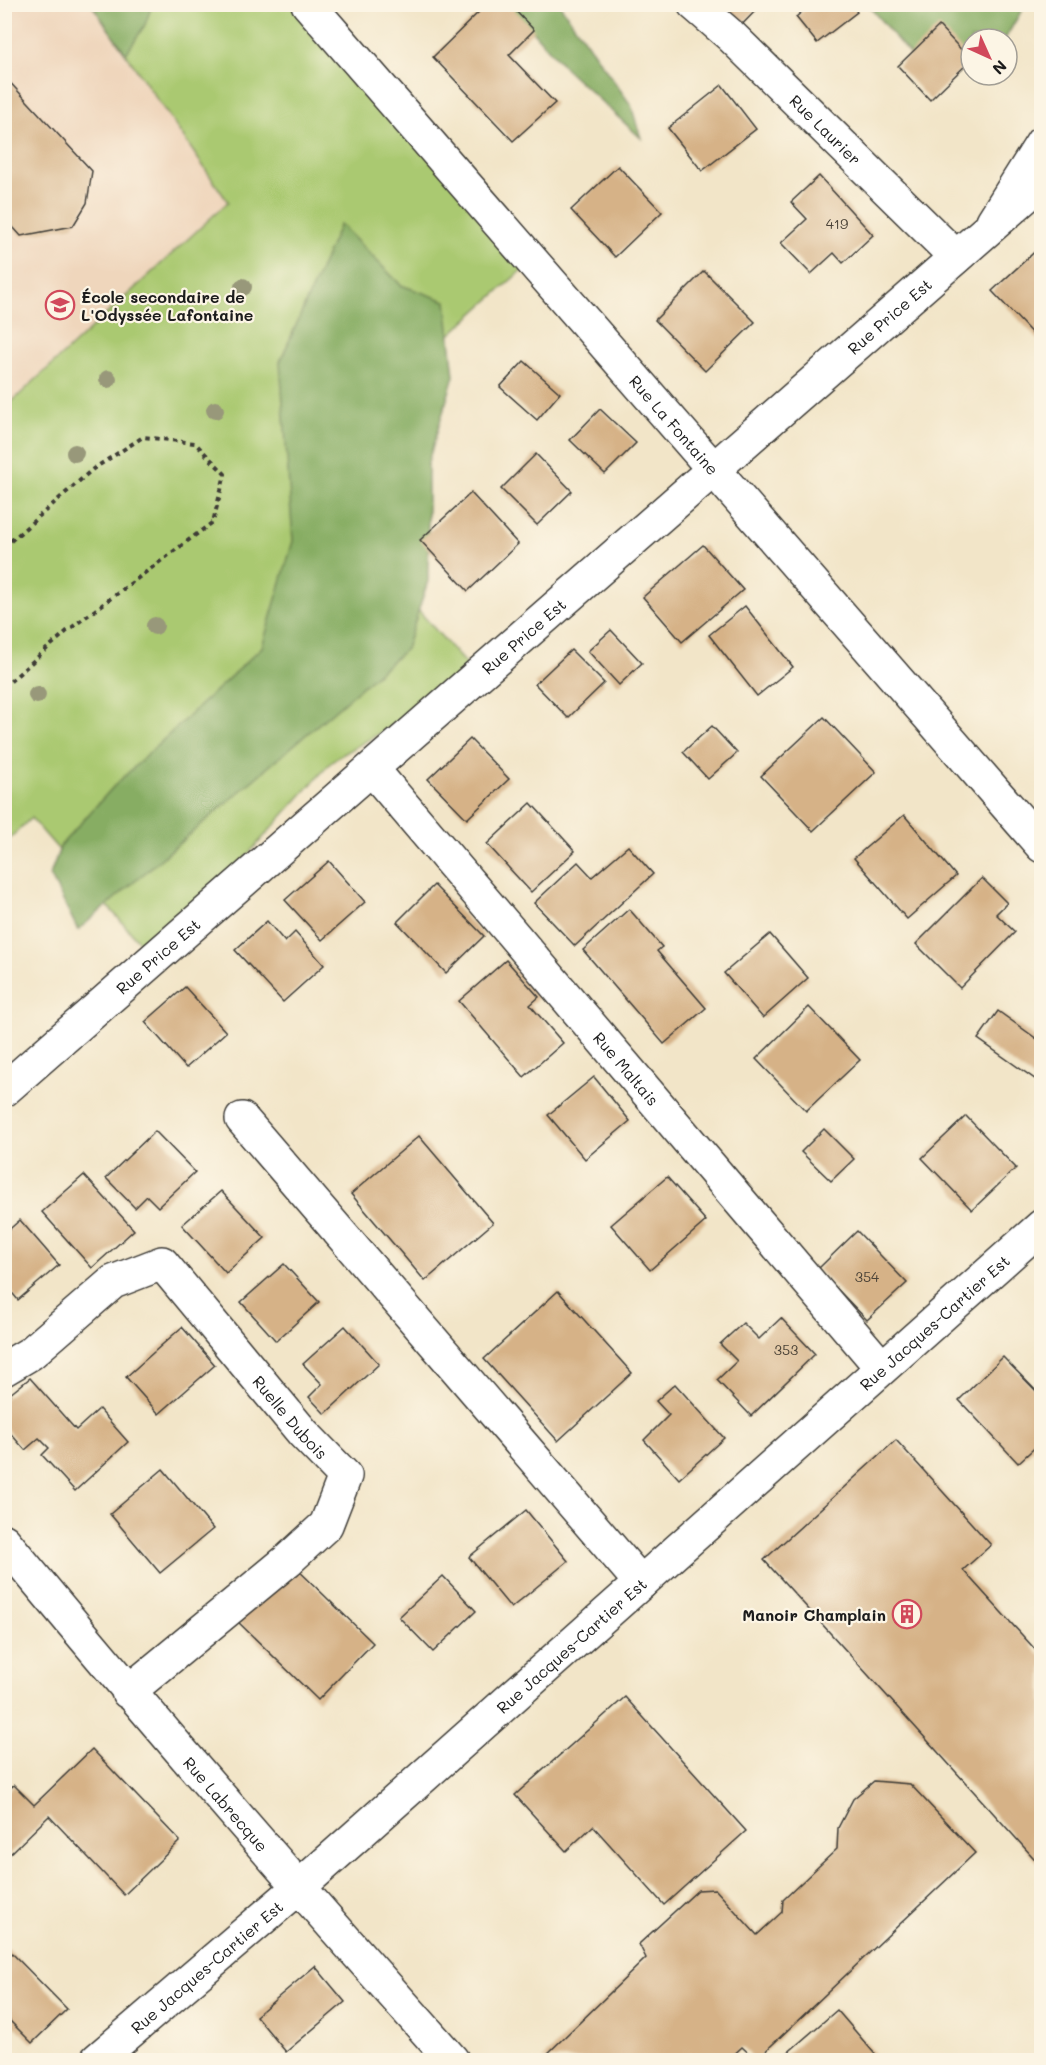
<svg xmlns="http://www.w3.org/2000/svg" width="1046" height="2065" viewBox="0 0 1046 2065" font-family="Mali,sans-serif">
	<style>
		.built { fill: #efd6bc }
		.green { fill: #aac971; stroke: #637246; stroke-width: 1.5 }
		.forest { fill: #87ad63; stroke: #526440; stroke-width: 1.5 }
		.building { fill: #d6b287 }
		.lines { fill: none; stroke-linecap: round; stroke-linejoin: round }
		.minor-casing { stroke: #3c3a36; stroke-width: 36 }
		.tertiary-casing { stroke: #3c3a36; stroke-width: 36 }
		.secondary-casing { stroke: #3c3a36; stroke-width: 36 }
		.path { stroke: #3c3a36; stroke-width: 4; stroke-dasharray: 4.5 4.5; stroke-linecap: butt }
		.minor { stroke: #fff; stroke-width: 33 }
		.tertiary { stroke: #fff; stroke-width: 33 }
		.secondary { stroke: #fff; stroke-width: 33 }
		.tree { fill: #98987a }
		.labels { text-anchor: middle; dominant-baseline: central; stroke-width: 4.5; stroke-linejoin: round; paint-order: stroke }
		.number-label { font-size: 14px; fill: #4a4237 }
		.street-label { font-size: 16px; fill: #1c1c1c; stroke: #fcf5e5 }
		.poi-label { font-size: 16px; font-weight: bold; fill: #1c1c1c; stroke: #fcf5e5; text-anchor: start }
	</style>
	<rect width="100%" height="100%" fill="#fcf5e5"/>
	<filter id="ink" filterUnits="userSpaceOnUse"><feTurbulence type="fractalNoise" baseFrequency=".0167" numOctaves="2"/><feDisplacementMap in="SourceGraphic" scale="12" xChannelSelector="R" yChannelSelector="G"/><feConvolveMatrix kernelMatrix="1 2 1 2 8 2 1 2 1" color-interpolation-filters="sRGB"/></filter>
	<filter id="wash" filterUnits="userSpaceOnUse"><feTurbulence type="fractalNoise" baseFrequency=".008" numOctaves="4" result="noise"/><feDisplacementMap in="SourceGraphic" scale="24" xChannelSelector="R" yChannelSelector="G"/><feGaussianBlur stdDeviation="1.35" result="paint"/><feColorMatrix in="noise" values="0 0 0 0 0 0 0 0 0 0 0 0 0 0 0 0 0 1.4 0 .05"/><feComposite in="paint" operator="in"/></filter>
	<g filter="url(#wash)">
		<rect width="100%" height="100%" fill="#f2e5c8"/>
		<path class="built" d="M5 5H92L228 202 5 408Z"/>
		<path class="green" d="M92 5H308L531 262 297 472 477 677 333 760 154 959 31 818 5 843V408L228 202Z"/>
		<g class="forest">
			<path d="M92 5H152L145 25 126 54Z"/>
			<path d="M509 5H560L631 105 641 138 567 70Z"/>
			<path d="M868 5H1025L1005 39H971V59L915 61Z"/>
			<path d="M340 224 401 285 446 301 454 376 428 462V581L406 649 78 930 50 875 61 845 114 786 262 647 293 541 280 362Z"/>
		</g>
		<g id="blocks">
			<g class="building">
				<path d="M487 4H509L534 30 509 55 555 103 513 141 433 57Z"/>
				<path d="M698 4H762L731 36Z"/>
				<path d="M811 4H851L857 12 817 43 796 17Z"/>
				<path d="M939 26 971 60 930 100 898 66Z"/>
				<path d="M4 76 92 171 87 203 73 226 21 236 4 217Z"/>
				<path d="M722 85 756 129 702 171 668 128Z"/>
				<path d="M618 166 662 212 615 257 571 210Z"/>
				<path d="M819 176 873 235 843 263 834 253 811 274 781 243 807 219 791 202Z"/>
				<path d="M1042 245V344L992 291Z"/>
				<path d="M704 271 755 322 705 371 655 320Z"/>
				<path d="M524 361 560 393 537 420 500 387Z"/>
				<path d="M600 409 636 443 605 474 570 440Z"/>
				<path d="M536 454 572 491 537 525 501 489Z"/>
				<path d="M471 493 518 544 468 591 420 540Z"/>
				<path d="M703 545 743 590 682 642 643 597Z"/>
				<path d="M745 606 793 667 757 696 709 635Z"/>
				<path d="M611 630 642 663 619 685 588 651Z"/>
				<path d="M571 650 604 683 568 718 535 684Z"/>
				<path d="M824 717 876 772 813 831 761 776Z"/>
				<path d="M712 726 737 753 708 779 683 752Z"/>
				<path d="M470 739 509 779 467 819 428 779Z"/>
				<path d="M531 803 575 851 531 892 487 844Z"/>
				<path d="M904 815 956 876 907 919 854 858Z"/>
				<path d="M628 846 653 874 575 946 534 903 578 862 592 877Z"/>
				<path d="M329 861 365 902 322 940 285 900Z"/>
				<path d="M982 878 1007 903 996 914 1015 932 960 988 916 944Z"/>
				<path d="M434 885 484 936 446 973 397 922Z"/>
				<path d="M629 909 662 947 657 951 706 1008 664 1044 583 950Z"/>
				<path d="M267 921 285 942 295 932 324 965 283 1002 235 950Z"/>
				<path d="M770 934 808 978 763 1018 724 973Z"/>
				<path d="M506 960 539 997 530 1005 563 1043 524 1077 459 1001Z"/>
				<path d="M185 987 226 1032 186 1068 145 1022Z"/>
				<path d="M809 1007 860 1060 806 1111 756 1059Z"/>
				<path d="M998 1011 1037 1039 1042 1033V1084L978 1039Z"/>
				<path d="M594 1077 630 1121 585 1159 548 1115Z"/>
				<path d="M966 1116 1016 1168 972 1210 922 1158Z"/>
				<path d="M824 1129 854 1159 831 1181 801 1152Z"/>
				<path d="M155 1131 195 1172 158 1207 147 1196 135 1208 106 1178Z"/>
				<path d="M419 1136 493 1223 425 1281 351 1194Z"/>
				<path d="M84 1175 134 1230 92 1268 42 1212Z"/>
				<path d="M667 1177 706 1221 650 1270 611 1225Z"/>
				<path d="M221 1191 265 1238 226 1273 182 1225Z"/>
				<path d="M20 1220 59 1265 18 1300 4 1283V1234Z"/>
				<path d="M857 1231 907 1283 867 1320 818 1269Z"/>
				<path d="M284 1264 319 1302 276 1341 241 1302Z"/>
				<path d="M558 1291 632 1373 558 1441 484 1359Z"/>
				<path d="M781 1318 815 1354 751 1416 717 1380 737 1361 720 1344 743 1323 759 1339Z"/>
				<path d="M345 1326 379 1364 325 1414 309 1397 322 1384 303 1364Z"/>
				<path d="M182 1327 215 1365 159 1414 126 1377Z"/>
				<path d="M1003 1357 1042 1397V1441L1018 1463 959 1400Z"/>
				<path d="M30 1378 76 1430 99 1409 128 1442 75 1491 42 1455 49 1448 39 1438 25 1450 4 1426V1399Z"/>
				<path d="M675 1384 724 1438 679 1479 644 1440 669 1415 656 1401Z"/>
				<path d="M896 1440 991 1545 963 1570 1042 1657V1867L764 1560Z"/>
				<path d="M163 1469 213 1529 160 1573 110 1514Z"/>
				<path d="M526 1510 568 1561 511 1608 469 1557Z"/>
				<path d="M288 1560 373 1643 318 1700 233 1617Z"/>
				<path d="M443 1576 476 1611 433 1652 399 1617Z"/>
				<path d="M625 1697 746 1831 664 1905 593 1826 566 1851 515 1795Z"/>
				<path d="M92 1749 180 1841 124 1895 49 1816 4 1860V1794L14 1785 34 1805Z"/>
				<path d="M874 1781 910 1784 975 1853 756 2060 742 2047 728 2060 542 2059 646 1958 639 1944 698 1890 715 1889 757 1935 782 1912 783 1900 837 1849 838 1828 853 1799Z"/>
				<path d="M4 1945 67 2009 32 2043 4 2015Z"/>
				<path d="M315 1966 345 2002 286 2052 256 2016Z"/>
				<path d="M837 2010 880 2060H790L785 2055Z"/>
			</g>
		</g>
	</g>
	<g filter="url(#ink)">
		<use href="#blocks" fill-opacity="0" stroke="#3c3a36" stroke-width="1.5"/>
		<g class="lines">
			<g class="minor-casing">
				<g id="minor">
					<path id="s1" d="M308 4 1042 846"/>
					<path id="s2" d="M694 4 731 36 956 257"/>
					<path d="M993 221 1042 143"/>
					<path id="s3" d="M372 769 882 1368"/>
					<path d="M242 1119 641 1583"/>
					<path id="s4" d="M4 1369 31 1353 113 1282 162 1263 303 1433 345 1476 326 1525 288 1560 128 1692"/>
					<path id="s5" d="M4 1541C150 1718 300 1890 452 2060"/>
				</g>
			</g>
			<g class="tertiary-casing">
				<g id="tertiary">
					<path id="s6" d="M4 1090 1042 182"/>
				</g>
			</g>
			<g class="secondary-casing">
				<g id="secondary">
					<path id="s7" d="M97 2060 298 1888 1042 1226"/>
				</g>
			</g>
			<path class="path" d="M4 547 93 469 143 437 195 443 225 474 213 522 67 631 4 687"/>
			<use href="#minor" class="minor"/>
			<use href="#tertiary" class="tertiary"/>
			<use href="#secondary" class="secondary"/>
		</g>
		<g class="tree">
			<circle cx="243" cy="287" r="9"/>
			<circle cx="108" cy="379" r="9"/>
			<circle cx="215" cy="410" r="9"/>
			<circle cx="75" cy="453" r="9"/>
			<circle cx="155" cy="626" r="9"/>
			<circle cx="37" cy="695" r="9"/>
		</g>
	</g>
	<defs>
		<g id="school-ring" transform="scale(1.5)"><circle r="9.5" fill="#fcf5e5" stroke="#d1495b" stroke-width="1.5"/><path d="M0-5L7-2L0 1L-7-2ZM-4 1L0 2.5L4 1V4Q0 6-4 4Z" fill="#d1495b"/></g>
		<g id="building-ring" transform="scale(1.5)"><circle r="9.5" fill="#fcf5e5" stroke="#d1495b" stroke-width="1.5"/><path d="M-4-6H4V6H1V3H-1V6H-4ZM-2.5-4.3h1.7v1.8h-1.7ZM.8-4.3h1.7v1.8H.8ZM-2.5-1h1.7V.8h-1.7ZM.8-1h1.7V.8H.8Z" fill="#d1495b"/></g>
	</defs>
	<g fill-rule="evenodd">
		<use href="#school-ring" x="60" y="305"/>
		<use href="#building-ring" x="907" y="1614"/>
	</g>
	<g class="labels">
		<g class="number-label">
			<text x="837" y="223">419</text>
			<text x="867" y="1276">354</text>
			<text x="786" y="1349">353</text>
		</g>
		<g class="street-label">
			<text stroke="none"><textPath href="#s2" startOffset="182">Rue Laurier</textPath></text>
			<text stroke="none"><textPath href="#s6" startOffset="1176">Rue Price Est</textPath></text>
			<text stroke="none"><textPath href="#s1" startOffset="558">Rue La Fontaine</textPath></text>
			<text stroke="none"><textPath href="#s6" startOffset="690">Rue Price Est</textPath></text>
			<text stroke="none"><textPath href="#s6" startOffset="204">Rue Price Est</textPath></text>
			<text stroke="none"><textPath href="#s3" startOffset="393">Rue Maltais</textPath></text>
			<text stroke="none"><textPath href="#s7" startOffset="1116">Rue Jacques-Cartier Est</textPath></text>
			<text stroke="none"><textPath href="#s4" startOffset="393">Ruelle Dubois</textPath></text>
			<text stroke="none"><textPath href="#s7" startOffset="630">Rue Jacques-Cartier Est</textPath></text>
			<text stroke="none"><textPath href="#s5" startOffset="344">Rue Labrecque</textPath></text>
			<text stroke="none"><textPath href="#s7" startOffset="144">Rue Jacques-Cartier Est</textPath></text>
		</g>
		<g class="poi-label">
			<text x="81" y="296">École secondaire de<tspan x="81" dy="18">L'Odyssée Lafontaine</tspan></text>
			<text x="886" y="1614" text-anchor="end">Manoir Champlain</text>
		</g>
	</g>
	<rect width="1046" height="2065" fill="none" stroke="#fcf5e5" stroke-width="24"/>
	<g transform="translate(989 57) rotate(135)"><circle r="28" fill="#fcf5e5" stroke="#a29e95" stroke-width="1.5"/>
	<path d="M0-4.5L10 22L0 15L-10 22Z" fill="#d1495b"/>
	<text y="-9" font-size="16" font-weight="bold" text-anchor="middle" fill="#1c1c1c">N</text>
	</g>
</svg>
